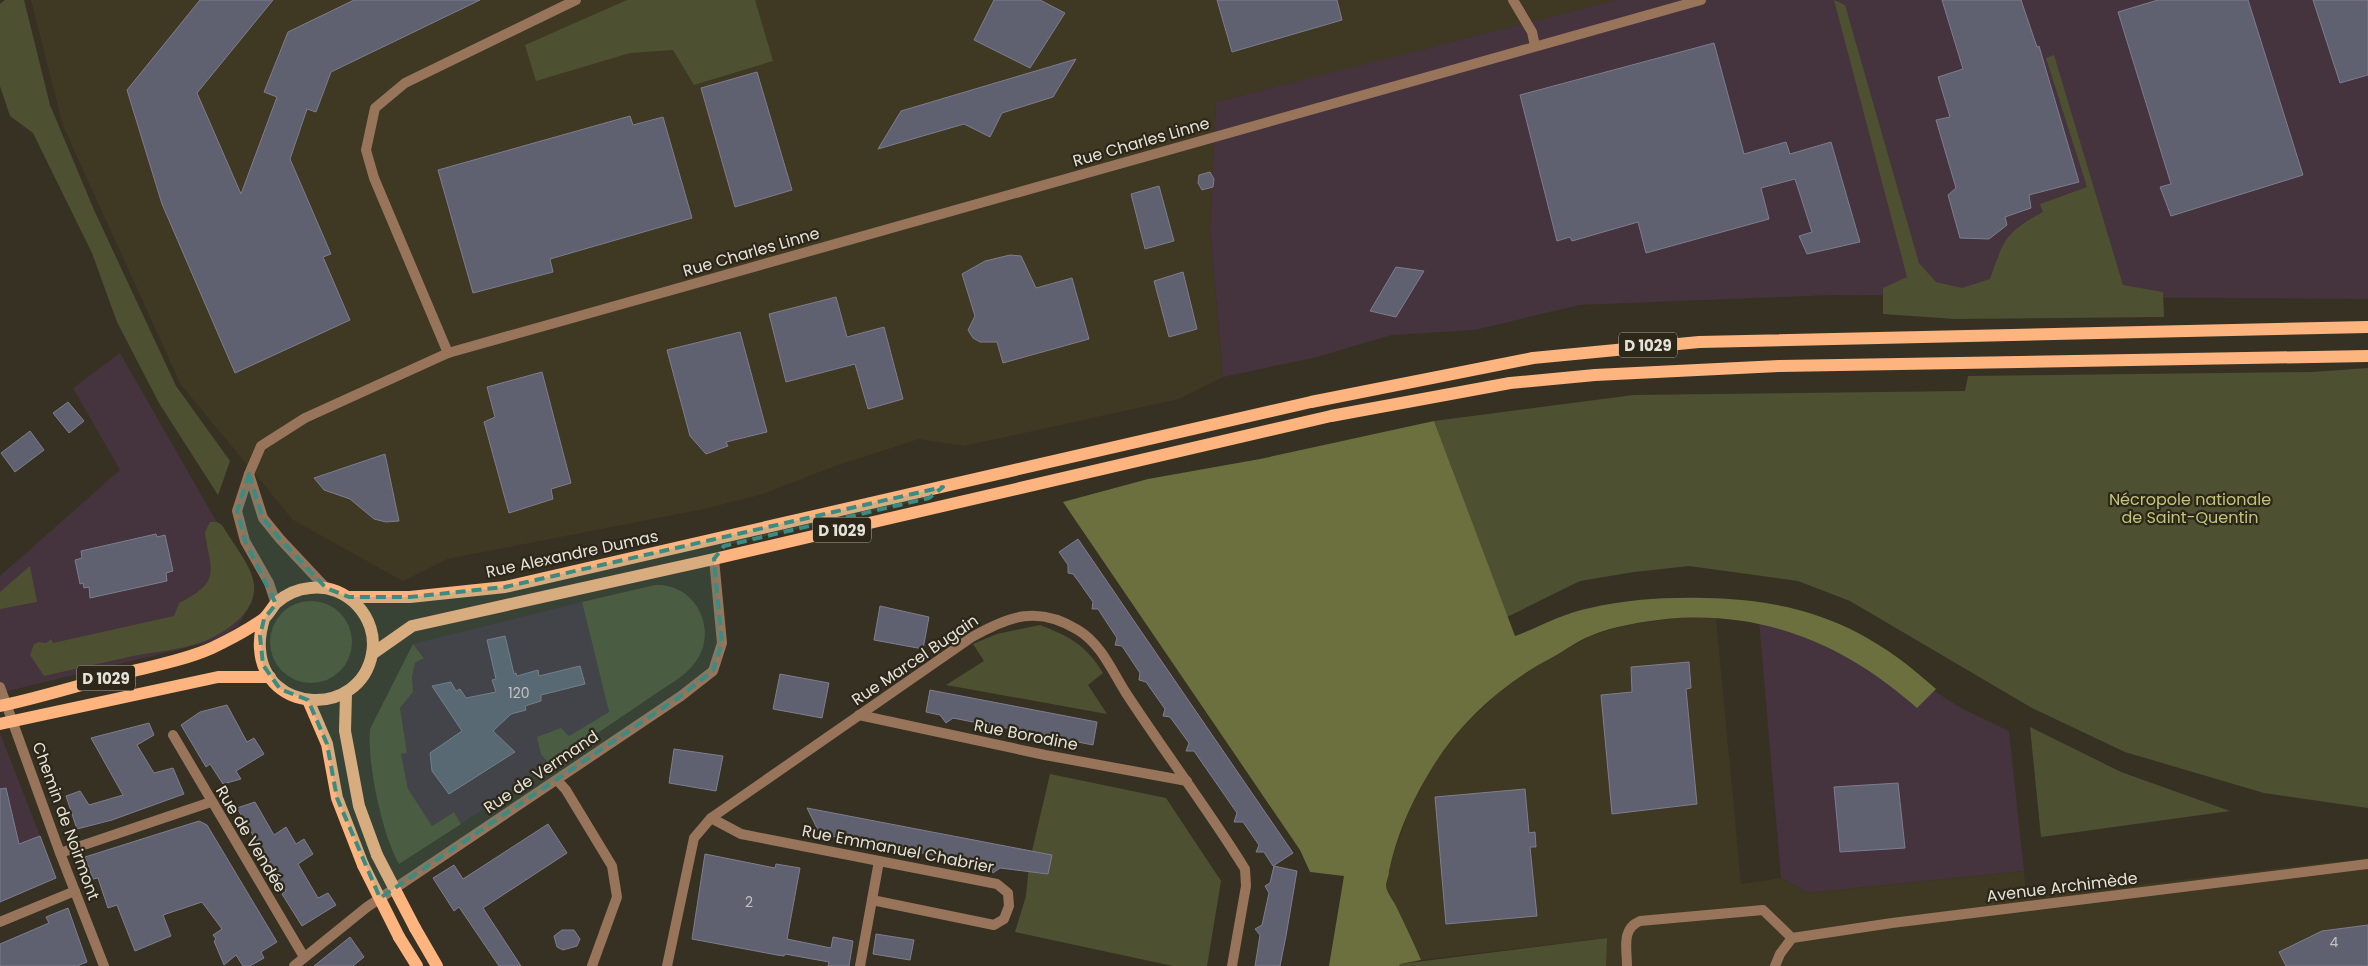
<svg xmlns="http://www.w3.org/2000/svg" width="2368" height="966" viewBox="0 0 2368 966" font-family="Poppins,sans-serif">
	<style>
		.commercial { fill: #45333d }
		.built { fill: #3f3823 }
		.green { fill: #4e5131 }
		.forest { fill: #6c703e }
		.building { fill: #606170; stroke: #7d7d8e }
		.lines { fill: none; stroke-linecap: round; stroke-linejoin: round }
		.minor { stroke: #98745a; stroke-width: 10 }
		.primary { stroke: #feb47e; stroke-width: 12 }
		.primary-bridge { stroke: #feb47e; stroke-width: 12 }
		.marked { fill: #3a8c83; fill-opacity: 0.2; stroke: #3a8c83; stroke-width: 4; stroke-dasharray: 10 6; stroke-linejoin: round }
		.labels { text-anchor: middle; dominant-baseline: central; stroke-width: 4.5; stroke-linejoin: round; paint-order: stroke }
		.number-label { font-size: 14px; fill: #c4c2bf }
		.shield { fill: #2d2719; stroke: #aeaa9f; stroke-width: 1 }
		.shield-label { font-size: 15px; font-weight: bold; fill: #e5e2d9 }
		.street-label { font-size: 16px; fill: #e5e2d9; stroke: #2d2719 }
		.park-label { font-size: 16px; fill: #bfc678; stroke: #2d2719 }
	</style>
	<rect width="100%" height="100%" fill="#373123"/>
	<g class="commercial">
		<path d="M1598 0H2368V299L1832 295 1579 305 1475 330 1392 335 1313 358 1223 377 1210 230 1216 102Z"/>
		<path d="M120 353 254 587 252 602 238 626 218 640 0 693V576L120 470 73 388Z"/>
		<path d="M582 602 609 712 541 754 549 764 461 824 454 812 432 826 408 789 401 754 407 753 400 708 413 692 412 677 415 663 423 659 424 656 413 644Z"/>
		<path d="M1758 609 1870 651 1963 709 2009 731 2024 871 1808 893 1781 878Z"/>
		<path d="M0 733 40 836 0 852Z"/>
	</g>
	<g class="built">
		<path d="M31 0H1617L1216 102 1210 230 1223 377 1179 399 964 446 919 439 835 466 763 494 704 509 447 559 403 581 293 520 181 385 63 126Z"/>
		<path d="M1684 617 1716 618 1741 884 1781 878 1808 893 2024 871 2026 898 2368 858V966H1606V938L1421 960 1386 887 1391 861 1408 813 1432 767 1447 746 1463 727 1499 692 1540 664 1590 636 1621 626Z"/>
	</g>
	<g class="green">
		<path d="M5 0H24L50 105 94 210 176 386 230 461 218 495 159 403 117 322 92 253 33 133 10 116 0 86V4Z"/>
		<path d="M627 0H755L773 61 694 85 673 50 630 53 536 81 525 45Z"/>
		<path d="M1834 0 1845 5 1919 263 1936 282 1962 288 1990 279C2004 239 2005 233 2043 212L2040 204 2087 187 2046 58 2054 55 2123 285 2163 292 2164 317 1955 319 1883 314V288L1907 277Z"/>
		<path d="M2368 368V808L2264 793 2125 752 2032 708 1850 601 1798 581 1689 566 1634 572 1580 581 1507 617 1434 421 1634 395 1965 391 1968 376 2313 372Z"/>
		<path d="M210 522H217L222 525C231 541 253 567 254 585 257 616 215 640 189 646 171 651 151 652 133 656 103 663 73 669 44 676L30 655 34 644 39 642 46 643 51 639 53 643 174 616 179 603C223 581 210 571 205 532Z"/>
		<path d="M30 566 37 602 0 609V592Z"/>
		<path d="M655 585C672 584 688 592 697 607 708 624 708 647 694 664 685 676 670 684 658 692 622 717 586 741 549 764L541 754 537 737 561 728 569 736 609 712 582 602Z"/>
		<circle cx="311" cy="642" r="41"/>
		<path d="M1040 625C1070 637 1085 644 1103 673L1088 685 1107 714 946 685 984 661 973 644 997 634Z"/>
		<path d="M413 644 424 658 415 663 412 677 413 692 400 708 407 753 401 754 408 789 432 826 454 812 461 824 399 864C382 834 367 763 370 729Z"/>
		<path d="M2030 727 2121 772 2230 811 2041 837Z"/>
		<path d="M1050 774 1166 798 1221 881 1207 966H1173L1015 932 1026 896 1029 864Z"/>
		<path d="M1607 938 1606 966H1399L1400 964Z"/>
	</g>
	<path class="forest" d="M1434 421 1515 636C1540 627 1563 613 1590 608 1629 599 1666 597 1706 598 1801 600 1866 625 1936 689L1917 708C1845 644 1763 610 1666 619 1641 622 1613 626 1590 636 1577 641 1566 650 1553 657 1501 684 1455 726 1426 778 1409 807 1396 838 1389 871 1389 876 1386 882 1386 886 1387 892 1392 899 1395 904 1404 923 1413 941 1421 960L1400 964 1399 966H1329L1344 876 1310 872 1300 850 1063 502 1148 479 1260 459Z"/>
	<g class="building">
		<path d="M200 0H273L197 93 241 194 277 97 264 92 288 32 354 0H480L331 72 316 112 307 109 290 159 331 254 323 257 350 320 235 373 162 204 127 90Z"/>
		<path d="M994 0H1040L1065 13 1030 68 974 40Z"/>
		<path d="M1217 0H1337L1342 20 1232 52Z"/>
		<path d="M1942 0H2021L2037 47 2039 46 2079 182 2029 195 2031 208 2005 217 2007 225 1989 239 1960 238 1948 195 1956 188 1936 120 1950 117 1938 77 1963 69Z"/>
		<path d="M2158 0H2248L2303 175 2171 216 2160 187 2171 184 2118 12Z"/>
		<path d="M2313 0H2368V75L2340 83Z"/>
		<path d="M1714 43 1744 154 1786 142 1790 154 1831 142 1860 242 1807 254 1799 236 1812 232 1795 179 1761 188 1769 219 1646 253 1638 222 1572 241 1570 237 1557 241 1520 95Z"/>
		<path d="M1076 59 1053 97 1002 113 990 137 964 124 878 149 901 111Z"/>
		<path d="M757 72 792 190 735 207 701 88Z"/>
		<path d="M630 116 633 125 663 117 692 218 550 259 553 272 473 293 438 170Z"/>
		<path d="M1210 172 1214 179 1213 187 1202 190 1198 183 1199 175Z"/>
		<path d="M1159 186 1174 241 1145 249 1131 194Z"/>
		<path d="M1010 255 1021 256 1036 288 1072 278 1089 339 1003 363 997 342H980L973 338 968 330 975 316 962 274 985 261Z"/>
		<path d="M1396 267 1424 271 1396 317 1370 311Z"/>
		<path d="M1183 272 1197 329 1169 337 1154 281Z"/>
		<path d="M836 297 847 337 884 327 903 399 868 409 855 364 786 382 769 314Z"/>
		<path d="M740 332 767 432 726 442 728 446 706 454 690 436 667 350Z"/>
		<path d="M542 372 571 483 551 489 553 499 509 513 484 422 495 417 487 387Z"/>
		<path d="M68 402 84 421 69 433 53 413Z"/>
		<path d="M30 431 44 450 15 472 1 453Z"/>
		<path d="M385 454 399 521 386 522 374 519 350 499 324 490 314 478Z"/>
		<path d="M156 534 157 537 165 535 173 571 166 573 167 581 90 598 89 587 84 588 83 583 80 584 75 560 82 558 81 551Z"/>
		<path d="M1078 539 1134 621 1293 853 1273 866 1264 852H1256L1259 845 1243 822H1234L1237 813 1194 751H1186L1189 743 1170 717 1163 716 1165 709 1146 682 1139 680 1140 673 1122 646 1115 645 1117 638 1098 609H1092L1093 602 1079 582 1073 574 1068 573V565L1059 552Z"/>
		<path d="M880 606 929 617 923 649 874 640Z"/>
		<path d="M505 636 514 674 516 673 517 676 538 670 539 676 580 666 585 684 541 695V701L525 706 526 710 511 714 493 731 515 752 449 794 432 771 430 753 462 731 432 686 451 682 456 691 460 689 466 698 496 692 492 680 496 679 487 640Z"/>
		<path d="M1689 662 1691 688 1686 689 1697 804 1612 814 1601 695 1632 692 1631 667Z"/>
		<path d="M780 674 829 683 822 718 773 709Z"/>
		<path d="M930 690 1097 722 1093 745 1078 742 1071 747 1066 740 1037 734 1030 739 1025 731 994 726 987 731 983 724 953 718 946 723 940 715 926 712Z"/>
		<path d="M227 705 247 742 254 738 264 754 236 771 241 779 223 784 210 764 206 767 181 725 200 712Z"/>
		<path d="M149 723 154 735 137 745 154 773 173 768 184 794 112 820 77 829 66 796 80 791 89 805 123 795 91 738Z"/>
		<path d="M674 749 723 756 716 791 669 783Z"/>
		<path d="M1898 783 1905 848 1840 852 1834 787Z"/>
		<path d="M6 788 19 844 40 836 56 878 0 902V789Z"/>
		<path d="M1525 789 1529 833 1535 832 1536 847H1530L1537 916 1446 924 1435 797Z"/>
		<path d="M255 802 274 835 286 827 296 844 304 839 313 854 298 864 318 898 328 893 336 905 302 926 282 894 286 891 237 808Z"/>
		<path d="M807 808 1052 855 1048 874 1000 868 993 873 989 865 958 860 949 865 945 857 915 852 907 857 903 850 874 844 866 850 862 841 830 836 824 842Z"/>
		<path d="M199 821 207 825 277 942 261 952 264 958 250 966H243L236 955 224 965 214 941 216 939 213 935 222 929 202 902 163 915 171 936 135 951 117 905 108 908 98 878 93 879 85 857Z"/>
		<path d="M548 824 567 853 483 908 521 966H499L459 907 454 911 433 878 454 865 463 879Z"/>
		<path d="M705 854 775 868 776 864 800 868 787 939 831 948 833 937 853 941 849 966H828L829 962 785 954 784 956 777 955 692 939Z"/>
		<path d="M1274 866 1297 871 1286 936 1280 966H1255L1260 935 1255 929 1262 925 1269 893 1265 886 1270 883Z"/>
		<path d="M68 908 87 962 77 966H0V944L49 923 46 917Z"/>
		<path d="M2368 925V966H2286L2279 952 2322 931Z"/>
		<path d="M562 930H574L580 939 577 946 563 950 557 947 554 936Z"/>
		<path d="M876 934 914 940 910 960 873 954Z"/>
		<path d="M350 937 364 957 353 966H314Z"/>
	</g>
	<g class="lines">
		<g class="minor">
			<path d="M1513 0 1532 32 1535 46"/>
			<path d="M448 353 374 178 366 150 375 108 405 83 576 0"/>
			<path d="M249 474 263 518 280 539 326 588"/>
			<path d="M276 604 269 583 245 541 237 511 249 474 261 446 305 418 448 353 1701 0"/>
			<path d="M0 687 60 853 104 966"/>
			<path d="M859 715 1045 755 1187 781"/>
			<path d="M173 735 304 957"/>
			<path d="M557 780 566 790 612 866 617 897 592 966"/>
			<path d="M711 818 741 834 997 884 1008 893 1009 906 1004 919 994 925 872 900"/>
			<path d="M60 853 211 802"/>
			<path d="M0 922 75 891"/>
			<path d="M294 966 367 907 681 696 713 671 722 643 714 559"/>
			<path d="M667 966 694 838 711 818 972 637C1009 616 1038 605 1078 630 1101 644 1112 671 1126 693 1165 753 1208 809 1245 869L1246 886 1232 966"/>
			<path d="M860 966 879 861"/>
			<path d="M1627 966C1627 948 1621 929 1640 921L1763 910 1792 938"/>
			<path d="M1775 966 1780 954 1792 938 1892 923 2368 864"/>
		</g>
		<g class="primary">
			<path d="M349 597H410L505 587 1311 402 1533 358 1699 342 2368 327"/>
			<path d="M372 654 412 626 714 559 1331 416 1510 383 1595 375 1779 366 2368 356"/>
			<path d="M346 693 345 731 359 806 377 855"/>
			<path d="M308 700 327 744 337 798 363 865"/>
			<path d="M0 706C42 697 83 684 125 673 153 666 185 660 212 648 229 640 246 631 262 620 268 616 271 609 276 603 285 595 298 589 310 588 347 583 379 618 372 654 360 718 264 714 260 649 259 639 261 629 264 619"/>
			<path d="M0 724 218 677H270"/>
			<path d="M415 928 437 966"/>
			<path d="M399 937 417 966"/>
		</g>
		<g class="primary-bridge">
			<path d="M377 855 415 928"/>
			<path d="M363 865 399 937"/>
		</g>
	</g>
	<path class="marked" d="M249 474 263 518 280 539 326 588 349 597H410L505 587 943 487 929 498 724 546 714 559 722 643 713 671 681 696 380 898 337 798 327 744 308 700 280 689 263 665 260 636 264 619 276 604 245 541 237 511Z"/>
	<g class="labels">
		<g class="number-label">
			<text x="519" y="693">120</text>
			<text x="749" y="902">2</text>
			<text x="2334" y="942">4</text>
		</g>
		<g class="shield">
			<rect x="1619" y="332.5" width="58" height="25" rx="4"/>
			<rect x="813" y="517.5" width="58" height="25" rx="4"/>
			<rect x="77" y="665.5" width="58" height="25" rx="4"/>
		</g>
		<g class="shield-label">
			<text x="1648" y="345">D 1029</text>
			<text x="842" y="530">D 1029</text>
			<text x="106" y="678">D 1029</text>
		</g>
		<g class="street-label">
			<text transform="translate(1141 142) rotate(-16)">Rue Charles Linne</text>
			<text transform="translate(751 252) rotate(-16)">Rue Charles Linne</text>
			<text transform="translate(572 554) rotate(-12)">Rue Alexandre Dumas</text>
			<text transform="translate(915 660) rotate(-34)">Rue Marcel Bugain</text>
			<text transform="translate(1026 735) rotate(11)">Rue Borodine</text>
			<text transform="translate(541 772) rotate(-34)">Rue de Vermand</text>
			<text transform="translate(66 821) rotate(70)">Chemin de Noirmont</text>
			<text transform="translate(251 839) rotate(59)">Rue de Vendée</text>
			<text transform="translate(898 849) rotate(11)">Rue Emmanuel Chabrier</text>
			<text transform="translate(2062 887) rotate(-7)">Avenue Archimède</text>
		</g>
		<g class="park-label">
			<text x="2190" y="499">Nécropole nationale<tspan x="2190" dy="18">de Saint-Quentin</tspan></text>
		</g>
	</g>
</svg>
